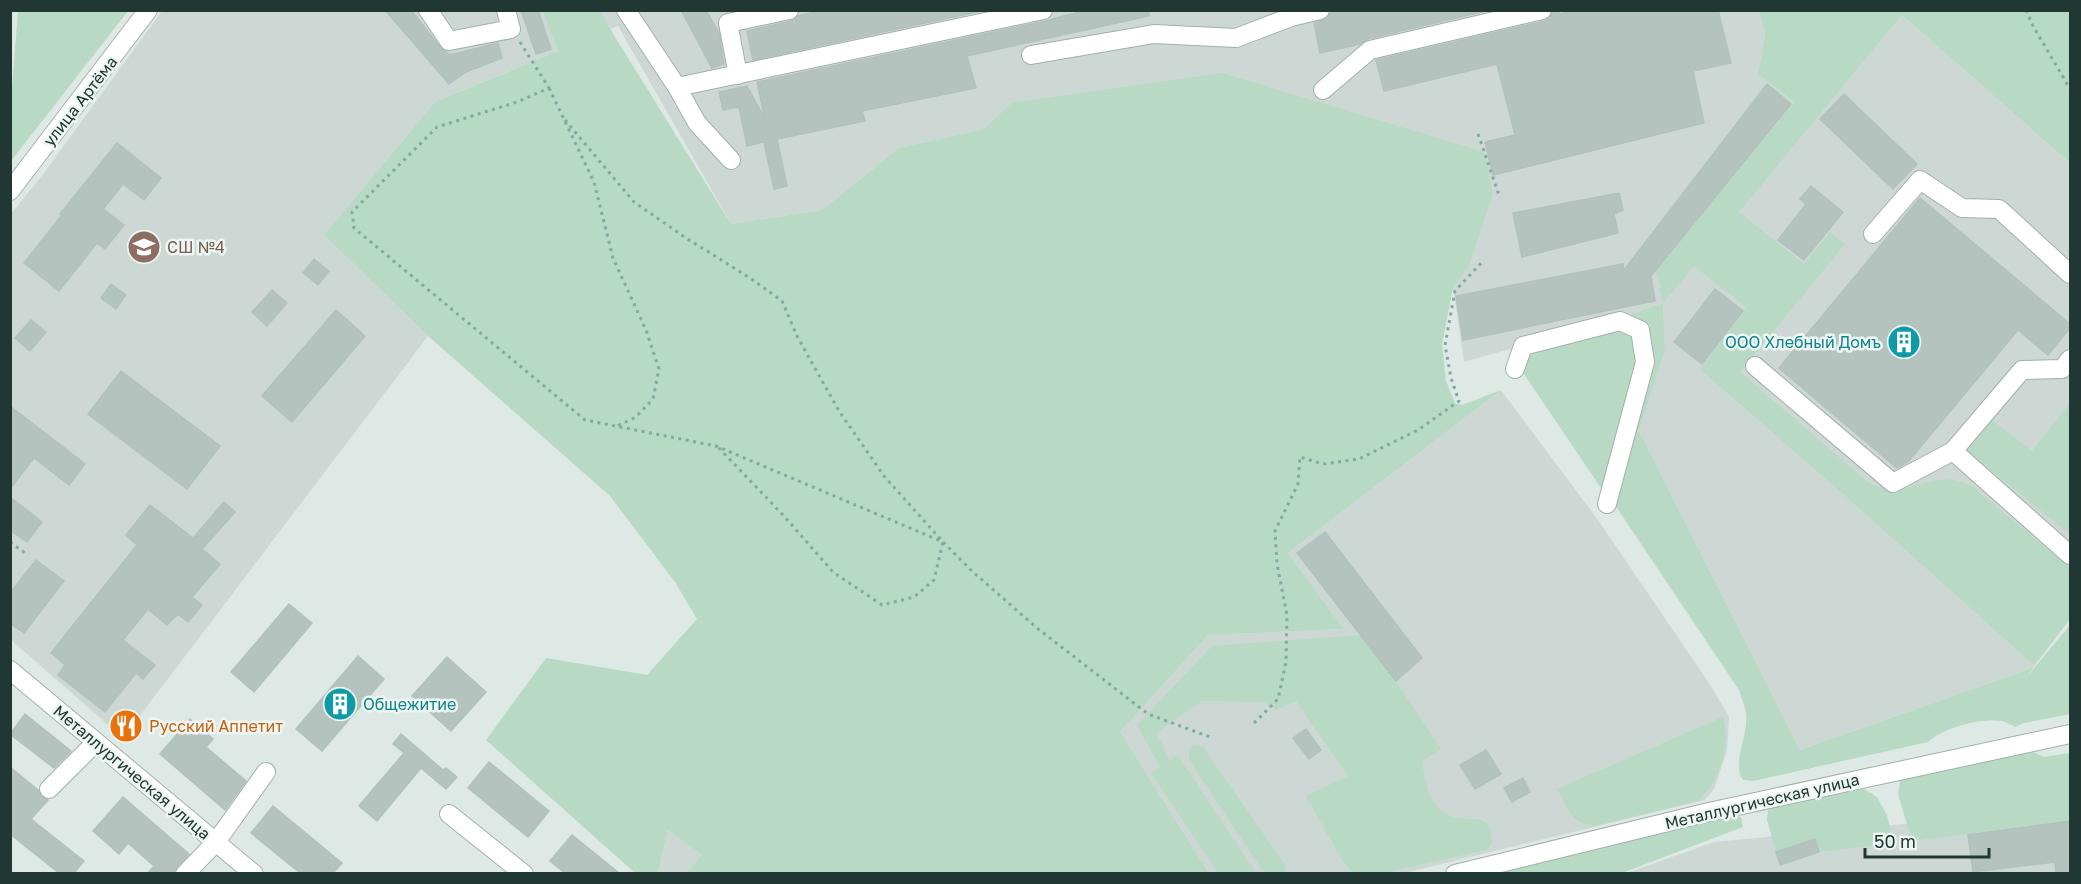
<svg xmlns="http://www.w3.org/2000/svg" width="2081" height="884" viewBox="0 0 2081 884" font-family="'Golos Text',sans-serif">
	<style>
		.built { fill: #cdd8d4 }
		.green { fill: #b8d9c4 }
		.building { fill: #b4c3be; stroke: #b1c2bc; stroke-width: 1.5 }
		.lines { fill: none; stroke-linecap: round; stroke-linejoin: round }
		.minor-casing { stroke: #a2b0ac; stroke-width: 20 }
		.path { stroke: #81aaa1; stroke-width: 3; stroke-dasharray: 3 4.5; stroke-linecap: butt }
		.minor { stroke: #fff; stroke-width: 18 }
		.labels { text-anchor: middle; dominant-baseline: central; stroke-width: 5; stroke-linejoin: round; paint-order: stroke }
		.street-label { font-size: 16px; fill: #213733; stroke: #eef6f3 }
		.education-label { font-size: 16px; fill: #785e54; stroke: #eef6f3; text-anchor: start }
		.culture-label { font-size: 16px; fill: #0d838f; stroke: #eef6f3; text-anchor: end }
		.food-label { font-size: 16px; fill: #c56008; stroke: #eef6f3; text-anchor: start }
	</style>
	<rect width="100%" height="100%" fill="#dee9e5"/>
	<g class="built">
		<path d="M162 11H1759L1765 34 1758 74 1794 102 1656 271 1663 302 1902 15 2070 163V619L2033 668 1800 750 1639 431 1665 350 1663 303 1624 317 1464 362 1453 288 1469 266 1011 103 984 129 899 148 822 210 731 224 618 26 435 102 324 235 428 336 123 738 11 640V214L44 173Z"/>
		<path d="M1501 390 1598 520 1711 686 1729 717 1727 751 1714 789 1705 800 1401 874 1209 873 1120 732 1208 635 1344 629 1288 553Z"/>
		<path d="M2070 808V873L1624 874 1714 842Z"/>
		<path d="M668 830 702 855 688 871 690 873 658 874Z"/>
	</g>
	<g class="green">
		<path d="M18 11H128L11 161V102Z"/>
		<path d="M543 11H599L731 224 822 210 899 148 984 129 1011 103 1222 73 1484 152 1493 193 1469 266 1453 288 1442 344 1446 381 1455 403 1462 405 1501 390 1288 553 1344 629 1208 635 1120 732 1209 873H690L688 871 702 855 668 830 658 873H635L486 740 546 658 647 675 697 619 675 582 610 496 428 336 324 235 435 102 558 51Z"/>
		<path d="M1759 11H2070V163L1902 15 1739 212 1804 264 1830 232 1845 244 1740 372 1870 484C1878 486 1886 490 1894 489 1926 488 1939 469 1973 487L2070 568V619L2034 665 1841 492 1700 369 1747 308 1694 266 1663 303 1665 350 1639 431 1800 750 2033 668 2025 679 2070 625V714L2024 723 2015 727C2011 725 2006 722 2002 721 1980 718 1944 727 1928 742L1753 781 1743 780C1731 763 1749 736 1746 713 1745 706 1741 697 1739 690L1613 502 1650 353V325L1624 317 1663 303 1656 271 1794 102 1758 74 1765 34Z"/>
		<path d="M1620 330 1630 333 1635 338 1640 363 1605 494 1522 371 1528 350Z"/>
		<path d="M2070 403V534L1967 451 1992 420 2032 451Z"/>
		<path d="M1360 635 1396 681 1441 749 1422 761C1424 779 1429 804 1446 814 1465 826 1494 806 1492 844L1486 850 1383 873H1353L1342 860 1306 796 1348 776 1296 701 1276 710 1264 702 1202 701 1156 733 1170 760 1178 755 1256 873H1218L1151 773 1160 767 1137 725 1212 646Z"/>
		<path d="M1723 717C1731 746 1720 781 1698 801L1594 826C1570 823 1568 808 1557 789Z"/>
		<path d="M1194 745 1203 747 1285 865 1286 873H1264L1189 760V748Z"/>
		<path d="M2030 751 2044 757 2070 753V821L1912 841 1898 794 1900 780Z"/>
		<path d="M1864 789 1877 797 1887 815 1894 843 1819 852 1814 839 1776 852 1767 820 1768 810 1777 806Z"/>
		<path d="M1732 815 1741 817 1743 827 1622 873 1489 874Z"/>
	</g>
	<g class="building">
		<path d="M385 10H411L440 47 450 55 498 43 502 58 466 72 449 84Z"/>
		<path d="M521 10H538L551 49 536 54Z"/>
		<path d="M681 10H706L719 33 724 64 712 68Z"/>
		<path d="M823 10H986L753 60 747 31 791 21 798 16Z"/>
		<path d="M1087 10H1149V16L967 56 976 88 862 111 865 121 777 139 787 186 774 189 764 142 747 146 739 107 723 110 719 92 747 86 765 119 757 82 1045 21Z"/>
		<path d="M1343 10H1490L1367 39 1360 44 1320 53 1314 23 1327 18 1331 13Z"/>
		<path d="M1553 10H1559V14L1576 10H1718L1731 63 1693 71 1704 123 1493 175 1485 142 1515 135 1497 64 1384 91 1376 60 1545 21 1550 18Z"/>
		<path d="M1767 84 1791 104 1651 276 1655 301 1463 340 1456 296 1623 264 1624 270Z"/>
		<path d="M1844 94 1917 164 1893 189 1820 119Z"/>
		<path d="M117 143 161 178 144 200 123 184 103 209 124 225 105 249 97 243 59 291 24 263 62 215 60 214Z"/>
		<path d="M1811 186 1843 212 1804 260 1778 240 1806 204 1800 199Z"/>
		<path d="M1619 193 1623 210 1614 214 1618 233 1522 257 1513 213Z"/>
		<path d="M1920 198 2070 324V328L2048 355 2018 330 1908 462 1897 468 1779 368Z"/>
		<path d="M314 259 329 271 318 285 303 273Z"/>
		<path d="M111 284 126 295 116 309 101 298Z"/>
		<path d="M1715 289 1743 311 1702 364 1674 342Z"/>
		<path d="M272 290 287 303 267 326 252 312Z"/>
		<path d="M336 310 365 336 292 422 262 396Z"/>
		<path d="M31 320 46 332 30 351 15 338Z"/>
		<path d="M121 371 220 446 187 489 88 414Z"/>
		<path d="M10 406 85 464 69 485 34 458 10 489Z"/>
		<path d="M10 497 42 522 27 542 10 530Z"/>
		<path d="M224 502 235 512 202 549 220 564 192 597 202 605 188 622 178 614 167 625 148 609 123 640 155 665 143 679 136 673 105 712 58 675 65 665 51 653 137 545 126 535 150 505 193 538Z"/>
		<path d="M1325 532 1422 658 1396 681 1297 553Z"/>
		<path d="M36 560 64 581 24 633 10 623V593Z"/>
		<path d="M289 604 312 623 254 692 231 672Z"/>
		<path d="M358 656 384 679 322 751 296 729Z"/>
		<path d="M447 657 486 692 451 731 412 696Z"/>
		<path d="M25 714 71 751 54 768 10 734Z"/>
		<path d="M190 719 213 739 206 747 246 781 225 810 160 754Z"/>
		<path d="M1306 729 1321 750 1309 759 1293 738Z"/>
		<path d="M401 734 443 770 446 768 457 777 446 789 421 768 377 821 359 806 404 753 393 744Z"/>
		<path d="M1486 750 1501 774 1475 789 1460 765Z"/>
		<path d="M489 762 549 811 528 837 468 788Z"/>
		<path d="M10 767 38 790 42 797 48 800 31 819 84 861 74 873H59L10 834Z"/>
		<path d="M1523 778 1530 792 1512 802 1504 788Z"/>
		<path d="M123 797 189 854 177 867 174 873H148L154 866 128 843 119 854 93 831Z"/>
		<path d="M273 806 342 863 333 873H300L251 833Z"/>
		<path d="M2070 821V873H2056L2055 862 1973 872 1968 835Z"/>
		<path d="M572 835 619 873H565L550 861Z"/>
		<path d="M1815 839 1819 852 1780 865 1776 852Z"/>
	</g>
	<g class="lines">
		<g class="minor-casing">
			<g id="minor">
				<path d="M428 10 449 41 511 29 506 10"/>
				<path d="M626 10 677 87 697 123 731 160"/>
				<path d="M1031 55 1154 34 1236 38 1291 17 1320 10"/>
				<path d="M738 75 728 23 789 10"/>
				<path d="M677 87 1043 10"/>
				<path d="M1323 90 1370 50 1542 10"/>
				<path d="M10 191 148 10"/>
				<path d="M1873 234 1920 180 1962 208 1999 209 2070 274"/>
				<path d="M1755 366 1893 483 1953 451 2070 555"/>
				<path d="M1515 369 1523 346 1620 321 1640 330 1645 362 1607 504"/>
				<path d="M1953 451 2022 370 2062 369 2070 359"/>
				<path d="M10 670 254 874"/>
				<path d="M49 789 96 742"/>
				<path d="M449 814 524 874"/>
				<path d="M185 874 216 842 266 772"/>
				<path d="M1455 874 1709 812 2070 734"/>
			</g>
		</g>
		<g class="path">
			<path d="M2026 10 2033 26 2070 89"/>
			<path d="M520 42 549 88 517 102 437 127 352 212 354 228 585 420 716 446 943 542 973 572 1037 628 1148 714 1210 737"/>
			<path d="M549 88 594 182 613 258 646 330 659 369 653 399 636 417 615 427"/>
			<path d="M565 120 634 202 686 238 750 278 782 301 797 336 839 411 884 476 943 542 934 580 914 597 882 605 833 572 783 515 718 447"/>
			<path d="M1478 134 1500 198"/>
			<path d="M10 542 25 553"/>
			<path d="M1254 723 1278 699 1286 662 1287 615 1277 564 1275 531 1298 484 1300 457 1323 464 1359 459 1418 430 1459 401 1451 378 1445 345 1455 291 1484 260"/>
		</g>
		<use href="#minor" class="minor"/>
	</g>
	<defs>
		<g id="school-disc" transform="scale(1.725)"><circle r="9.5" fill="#8d6e63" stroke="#eef6f3"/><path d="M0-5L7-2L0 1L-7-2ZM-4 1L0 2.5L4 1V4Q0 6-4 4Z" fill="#fff"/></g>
		<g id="building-disc" transform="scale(1.725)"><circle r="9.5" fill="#0f9aa8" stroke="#eef6f3"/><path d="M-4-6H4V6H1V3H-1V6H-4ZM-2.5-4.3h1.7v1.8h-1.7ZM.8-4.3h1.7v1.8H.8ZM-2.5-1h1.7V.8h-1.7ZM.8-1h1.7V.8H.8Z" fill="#fff"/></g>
		<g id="restaurant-disc" transform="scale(1.725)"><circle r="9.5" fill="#e8710a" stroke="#eef6f3"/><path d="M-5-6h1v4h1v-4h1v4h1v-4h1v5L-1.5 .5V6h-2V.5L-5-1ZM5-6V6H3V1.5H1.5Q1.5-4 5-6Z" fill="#fff"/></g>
	</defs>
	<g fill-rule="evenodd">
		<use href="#school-disc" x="144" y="247"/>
		<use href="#building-disc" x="1904" y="342"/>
		<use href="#building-disc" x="340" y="704"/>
		<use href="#restaurant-disc" x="126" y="726"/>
	</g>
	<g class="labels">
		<g class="street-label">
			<text transform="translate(80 101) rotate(-52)">улица Артёма</text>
			<text transform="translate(132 772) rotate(40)">Металлургическая улица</text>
			<text transform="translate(1762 801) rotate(-13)">Металлургическая улица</text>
		</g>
		<g class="education-label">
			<text x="167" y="247">СШ №4</text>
		</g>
		<g class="culture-label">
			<text x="1881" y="342">ООО Хлебный Домъ</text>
			<text x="363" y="704" text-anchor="start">Общежитие</text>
		</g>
		<g class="food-label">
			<text x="149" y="726">Русский Аппетит</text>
		</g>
	</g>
	<rect width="2081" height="884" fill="none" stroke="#213733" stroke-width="24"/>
	<path d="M1865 848v9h124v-9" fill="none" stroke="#213733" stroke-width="3"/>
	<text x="1874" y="848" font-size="18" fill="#213733" stroke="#eef6f3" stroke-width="4.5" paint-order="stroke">50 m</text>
</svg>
